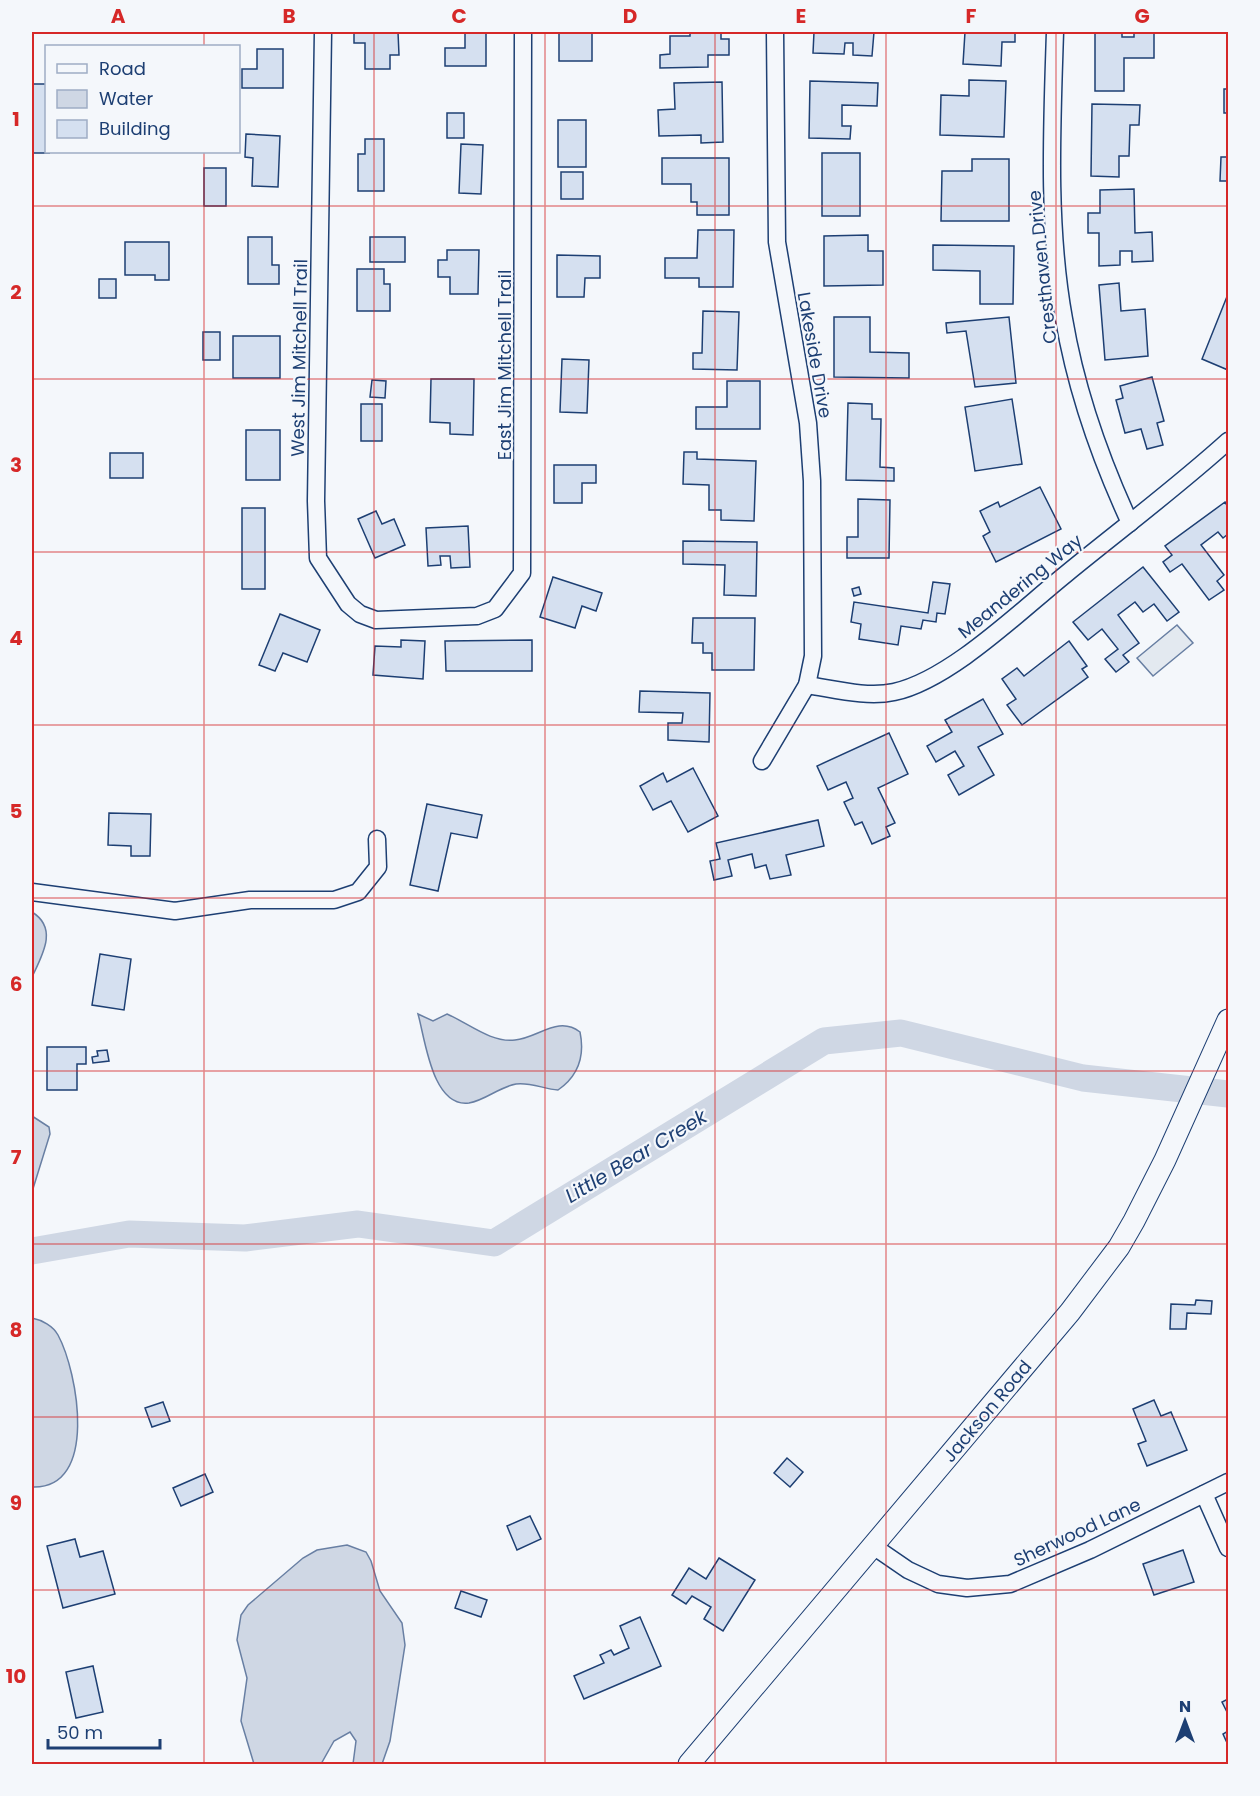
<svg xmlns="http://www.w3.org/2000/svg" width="1260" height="1796" viewBox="0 0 1260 1796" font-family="Poppins,sans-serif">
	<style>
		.grass { fill: #e3e9f0; stroke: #687fa3; stroke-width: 1.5 }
		.water { fill: #cfd7e4; stroke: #687fa3; stroke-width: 1.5 }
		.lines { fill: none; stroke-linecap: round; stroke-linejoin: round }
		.river { stroke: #cfd7e4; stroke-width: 27 }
		.building { fill: #d5e0f0; stroke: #1d3f73; stroke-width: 1.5 }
		.minor-casing { stroke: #1d3f73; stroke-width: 19 }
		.major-casing { stroke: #1d3f73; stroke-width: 23 }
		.minor { stroke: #f4f7fb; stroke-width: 16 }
		.major { stroke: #f4f7fb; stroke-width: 21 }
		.grid { fill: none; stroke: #d62828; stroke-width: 1.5; stroke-opacity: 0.55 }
		.labels { text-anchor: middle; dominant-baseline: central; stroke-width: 4.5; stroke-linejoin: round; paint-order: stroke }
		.street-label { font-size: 18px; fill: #1d3f73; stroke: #f4f7fb }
		.water-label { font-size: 20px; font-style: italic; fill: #1d3f73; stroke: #f4f7fb }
		.neatline { fill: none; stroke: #d62828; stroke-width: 2 }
		.grid-label { font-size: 20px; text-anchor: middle; font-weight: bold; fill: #d62828 }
	</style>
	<rect width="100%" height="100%" fill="#f4f7fb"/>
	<path class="grass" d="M1177 625 1193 643 1153 676 1137 658Z"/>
	<g class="water">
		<path d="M32 912C58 928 43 954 32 977Z"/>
		<path d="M418 1014 433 1021 447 1014C468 1023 491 1043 515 1040 538 1038 558 1015 580 1032 585 1056 578 1076 558 1090 544 1089 530 1082 516 1084 499 1087 486 1100 469 1103 432 1108 425 1038 418 1014Z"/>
		<path d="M32 1116 49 1127 50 1134 32 1192Z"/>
		<path d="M32 1318C42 1320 53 1326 58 1335 78 1372 99 1490 32 1487Z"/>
		<path d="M347 1545 366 1552 371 1561 380 1591 402 1623 405 1645 390 1741 382 1764H353L356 1741 350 1732 334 1741 321 1764H254L241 1721 247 1678 237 1640 241 1615 248 1605 303 1558 317 1550Z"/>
	</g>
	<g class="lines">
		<path class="river" d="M32 1251 129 1234 245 1238 358 1224 494 1243 824 1041 901 1033 1083 1078 1228 1094"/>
	</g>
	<g class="building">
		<path d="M354 32H398L399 55H390V69H365V43H354Z"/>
		<path d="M465 32H486V66H445V48H465Z"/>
		<rect x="559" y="32" width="33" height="29"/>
		<path d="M690 32H721V39H729V55H708V67L660 68V55L670 54V36H690Z"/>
		<path d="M814 32H874L872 56 853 55V43H845L844 54 813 53Z"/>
		<path d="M965 32H1015V42H1002L1001 66 963 64Z"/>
		<path d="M1095 32H1122V37H1134V32H1154V58H1124V91H1095Z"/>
		<path d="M257 49H283V88H242V69H257Z"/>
		<path d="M969 80 1006 81 1004 137 940 135 941 95 969 96Z"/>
		<path d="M810 81 878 83 877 106 842 105V126H851L850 139 809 138Z"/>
		<path d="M722 82 723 142 701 143V135L659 136 658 110 675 109 674 83Z"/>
		<path d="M32 84H46V152L50 153H32Z"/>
		<rect x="1224" y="89" width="4" height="24"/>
		<path d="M1092 104 1140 105 1139 125H1130L1129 156H1119V177L1091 176Z"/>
		<rect x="447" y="113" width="17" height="25"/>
		<rect x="558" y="120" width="28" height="47"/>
		<path d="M246 134 280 136 278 187 252 186 253 158 245 157Z"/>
		<path d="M365 139H384V191H358V154H365Z"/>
		<path d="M461 144 483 145 481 194 459 193Z"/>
		<rect x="822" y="153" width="38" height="63"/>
		<path d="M1221 157H1228V181H1220Z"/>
		<path d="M662 158H729V215H697V202H691V184H662Z"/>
		<path d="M972 159H1009V221H941L942 171H972Z"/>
		<rect x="204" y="168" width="22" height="38"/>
		<rect x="561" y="172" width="22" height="27"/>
		<path d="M1134 189 1135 233 1152 232 1153 261 1132 262V251H1120V265L1099 266V233H1088V213H1100V190Z"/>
		<path d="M698 230H734L733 287H699V278H665V258H697Z"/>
		<path d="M868 235V251H883V285L824 286V236Z"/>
		<path d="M248 237H272V265H279V284H248Z"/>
		<rect x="370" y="237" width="35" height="25"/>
		<path d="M125 242H169V280H155V275H125Z"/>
		<path d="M933 245 1014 246 1013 304H980V271L933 270Z"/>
		<path d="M447 250H479L478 294H450V277H438V260H447Z"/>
		<path d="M557 255 600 256V278H585L584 297H557Z"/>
		<path d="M357 269H384V284H390V311H357Z"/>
		<rect x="99" y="279" width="17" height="19"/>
		<path d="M1119 283 1121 311 1145 309 1148 356 1105 360 1099 285Z"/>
		<path d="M1228 294V370L1202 359Z"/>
		<path d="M703 311 739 312 737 370 693 369V353H702Z"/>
		<path d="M834 317H870V352L909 353V378L834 377Z"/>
		<path d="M1009 317 1016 383 975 387 966 331 947 333 946 323Z"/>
		<rect x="203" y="332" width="17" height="28"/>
		<rect x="233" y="336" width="47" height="42"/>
		<path d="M562 359 589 360 587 413 560 412Z"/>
		<path d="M1152 377 1164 421 1157 423 1163 445 1147 449 1141 429 1125 433 1116 400 1123 398 1120 386Z"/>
		<path d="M431 379H474L473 435 450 434V423L430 422Z"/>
		<path d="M372 380 386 381 385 398 370 397Z"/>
		<path d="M727 381H760V429H696V407H727Z"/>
		<path d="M1012 399 1022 464 975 471 965 407Z"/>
		<path d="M848 403 872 404V419H881L880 467 894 468V481L846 480Z"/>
		<rect x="361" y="404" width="21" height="37"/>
		<rect x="246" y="430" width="34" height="50"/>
		<path d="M684 452H697V459L756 461 754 521 721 520V510H709V485L683 484Z"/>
		<rect x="110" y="453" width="33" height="25"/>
		<path d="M554 465H596V483H582V503H554Z"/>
		<path d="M1040 487 1061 529 996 562 983 536 990 532 980 511 998 502 1000 507Z"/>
		<path d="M858 499 890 500 889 558H847V537H858Z"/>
		<path d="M1225 502 1228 507V534L1223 538 1218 532 1201 545 1224 575 1217 581 1224 590 1209 600 1182 564 1170 572 1163 562 1172 555 1165 546Z"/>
		<rect x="242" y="508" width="23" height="81"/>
		<path d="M376 511 382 524 394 519 405 545 375 558 358 519Z"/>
		<path d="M468 526 470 567 451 568 450 556H440L441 565 428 566 426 528Z"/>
		<path d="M683 541 757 542 756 596 724 595 725 565 683 564Z"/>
		<path d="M1143 567 1179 612 1167 621 1154 604 1143 612 1135 602 1118 615 1139 643 1123 655 1129 662 1116 672 1105 659 1118 649 1102 629 1088 640 1073 622Z"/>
		<path d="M553 577 602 593 596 611 582 606 575 628 540 617Z"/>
		<path d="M933 582 950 584 945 614 937 613 936 622 923 620 921 629 901 626 898 645 859 639 861 624 851 622 854 602 928 613Z"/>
		<path d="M859 587 861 594 854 596 852 589Z"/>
		<path d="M280 614 320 630 307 662 283 653 275 671 259 665Z"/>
		<path d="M693 618H755L754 670H712V653H703V643H692Z"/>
		<path d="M401 640 425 641 423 679 373 675 375 646 401 647Z"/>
		<path d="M532 640V671H446L445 641Z"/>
		<path d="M1069 641 1087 666 1082 669 1088 677 1022 725 1007 705 1016 699 1002 679 1017 668 1024 676Z"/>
		<path d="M640 691 710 693 709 742 668 740V723H682L683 713 639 712Z"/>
		<path d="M983 699 1003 734 978 747 994 775 959 795 948 775 964 766 955 751 936 762 927 746 952 732 945 720Z"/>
		<path d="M889 733 908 774 878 788 895 823 886 827 890 836 872 844 862 822 855 825 844 802 853 798 846 782 828 790 817 766Z"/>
		<path d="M693 768 718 816 688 832 671 801 653 810 640 786 663 773 667 782Z"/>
		<path d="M427 804 482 815 477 838 451 833 438 891 410 885Z"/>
		<path d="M109 813 151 814 150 856H131V846L108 845Z"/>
		<path d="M818 820 824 846 786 855 791 875 770 879 766 865 755 868 752 854 728 860 732 876 714 880 710 861 720 859 716 843Z"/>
		<path d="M100 954 131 959 124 1010 92 1005Z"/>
		<path d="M47 1047H86V1064H77V1090H47Z"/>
		<path d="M107 1050 109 1061 93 1063 92 1057 98 1056 97 1051Z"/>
		<path d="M1196 1300 1212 1301 1211 1314 1187 1313 1186 1329H1170L1171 1304 1195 1305Z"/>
		<path d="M1154 1400 1161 1416 1171 1412 1187 1450 1147 1466 1138 1444 1146 1441 1133 1409Z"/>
		<path d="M163 1402 170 1421 152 1427 145 1408Z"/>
		<path d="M787 1458 803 1472 790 1487 774 1473Z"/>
		<path d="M205 1474 213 1492 181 1506 173 1488Z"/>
		<path d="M530 1516 541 1539 517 1550 507 1526Z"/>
		<path d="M75 1539 80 1557 103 1551 115 1594 63 1608 47 1546Z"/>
		<path d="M1183 1550 1194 1582 1154 1595 1143 1564Z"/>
		<path d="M719 1558 755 1580 723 1631 704 1619 711 1607 692 1596 686 1604 672 1595 689 1568 706 1579Z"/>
		<path d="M461 1591 487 1600 481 1617 455 1608Z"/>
		<path d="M640 1617 661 1666 584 1699 574 1676 604 1663 600 1655 611 1650 614 1655 629 1648 620 1626Z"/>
		<path d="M93 1666 103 1712 76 1718 66 1672Z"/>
		<path d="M1228 1699V1714L1222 1702Z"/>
		<path d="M1228 1731V1745L1223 1734Z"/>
	</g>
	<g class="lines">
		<g class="minor-casing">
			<g id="minor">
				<path d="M323 32 316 501 318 558 348 604 360 614 376 620 477 616 495 609 522 573 523 32"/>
				<path d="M1055 32C1052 126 1047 226 1064 319 1076 390 1100 458 1130 523"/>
				<path d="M807 685C834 689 867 698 894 692 950 680 1020 611 1066 574 1121 529 1176 488 1228 441"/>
				<path d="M762 761 807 685 813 656 812 481 808 423 777 242 775 32"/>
				<path d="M32 892 175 911 250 900H334L358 892 378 867 377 839"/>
				<path d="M1204 1494 1228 1548"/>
				<path d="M873 1546 908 1570 938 1584 967 1588 1010 1584 1090 1550 1228 1482"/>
			</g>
		</g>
		<g class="major-casing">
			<path id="major" d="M689 1764 1070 1312 1119 1247 1134 1221 1165 1160 1228 1020"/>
		</g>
		<use href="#minor" class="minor"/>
		<use href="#major" class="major"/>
	</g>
	<path class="grid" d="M204 32V46M374 32V1764M545 32V1764M715 32V1764M886 32V1764M1056 32V1764M204 152V1764M32 206H1228M32 379H1228M32 552H1228M32 725H1228M32 898H1228M32 1071H1228M32 1244H1228M32 1417H1228M32 1590H1228"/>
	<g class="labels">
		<g class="street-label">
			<text transform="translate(1042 267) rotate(-96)">Cresthaven Drive</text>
			<text transform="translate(815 355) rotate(80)">Lakeside Drive</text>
			<text transform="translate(299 358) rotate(-89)">West Jim Mitchell Trail</text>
			<text transform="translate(504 365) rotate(-90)">East Jim Mitchell Trail</text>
			<text transform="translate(1020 586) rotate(-39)">Meandering Way</text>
			<text transform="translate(987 1411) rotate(-50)">Jackson Road</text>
			<text transform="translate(1077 1532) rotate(-25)">Sherwood Lane</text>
		</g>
		<g class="water-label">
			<text transform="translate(636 1156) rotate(-31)">Little Bear Creek</text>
		</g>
	</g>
	<rect width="1260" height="1796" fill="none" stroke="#f4f7fb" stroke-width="66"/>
	<rect x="45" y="45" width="195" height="108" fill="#f4f7fb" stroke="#9eadc5" stroke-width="1.5"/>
	<rect x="57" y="64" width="30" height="9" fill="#f4f7fb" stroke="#9eadc5" stroke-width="1.5"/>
	<text x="99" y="75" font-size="18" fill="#1d3f73">Road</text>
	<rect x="57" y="90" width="30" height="18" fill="#cfd7e4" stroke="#9eadc5" stroke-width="1.5"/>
	<text x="99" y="105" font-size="18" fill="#1d3f73">Water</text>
	<rect x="57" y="120" width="30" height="18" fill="#d5e0f0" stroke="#9eadc5" stroke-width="1.5"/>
	<text x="99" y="135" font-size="18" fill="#1d3f73">Building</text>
	<g transform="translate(1185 1721)" stroke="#f4f7fb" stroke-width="4.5" paint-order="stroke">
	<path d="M0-4.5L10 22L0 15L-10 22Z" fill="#1d3f73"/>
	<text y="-9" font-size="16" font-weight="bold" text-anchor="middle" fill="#1d3f73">N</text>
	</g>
	<path d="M48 1739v9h112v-9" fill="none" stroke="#1d3f73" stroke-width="3"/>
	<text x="57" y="1739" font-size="18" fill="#1d3f73" stroke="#f4f7fb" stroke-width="4.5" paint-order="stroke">50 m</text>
	<rect x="33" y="33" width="1194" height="1730" class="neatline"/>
	<g class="grid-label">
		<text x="118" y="23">A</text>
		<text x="289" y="23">B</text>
		<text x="459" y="23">C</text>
		<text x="630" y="23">D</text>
		<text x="801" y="23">E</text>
		<text x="971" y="23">F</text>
		<text x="1142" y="23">G</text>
		<text x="16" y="126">1</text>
		<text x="16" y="299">2</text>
		<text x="16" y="472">3</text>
		<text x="16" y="645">4</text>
		<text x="16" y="818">5</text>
		<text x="16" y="991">6</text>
		<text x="16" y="1164">7</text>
		<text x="16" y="1337">8</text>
		<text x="16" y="1510">9</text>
		<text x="16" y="1683">10</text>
	</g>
</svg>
